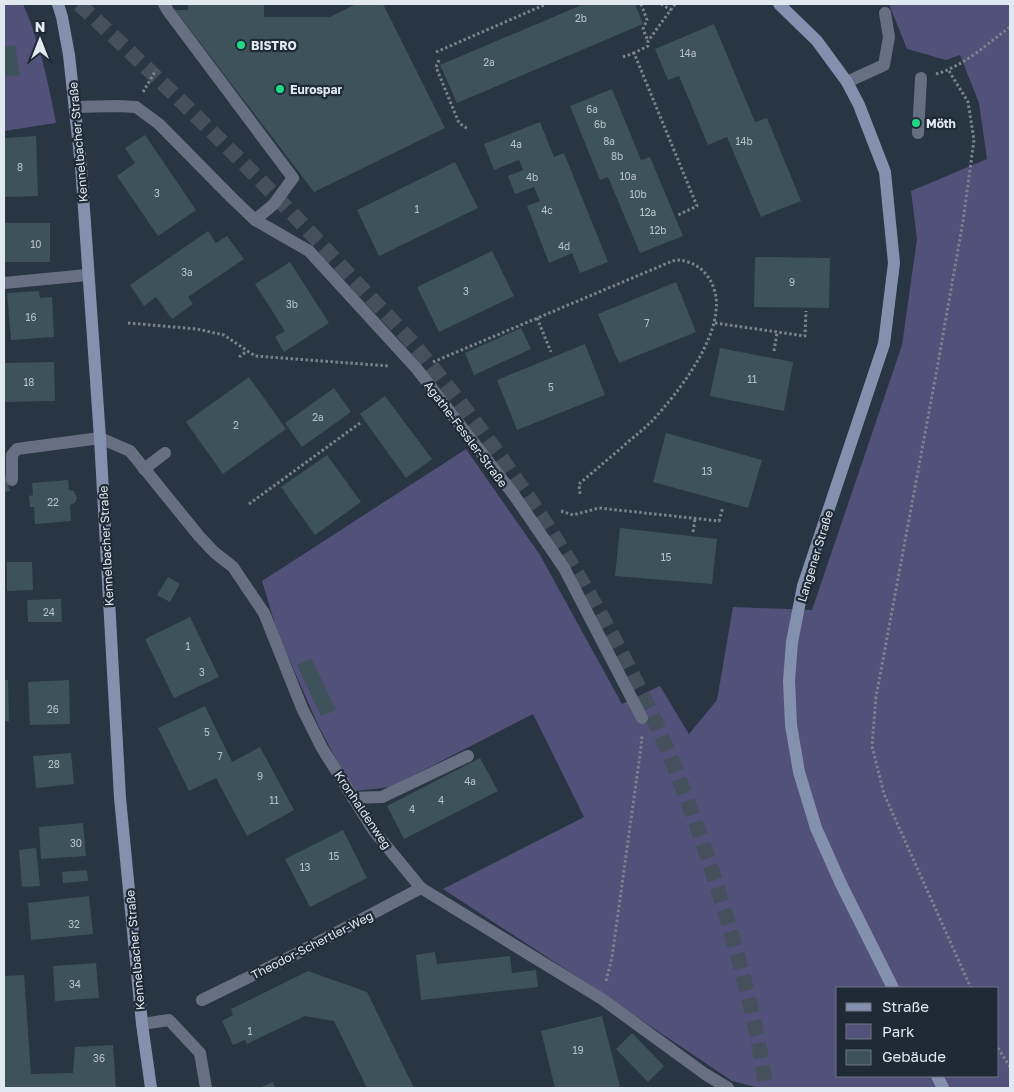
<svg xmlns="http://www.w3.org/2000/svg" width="1014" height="1092" viewBox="0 0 1014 1092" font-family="'Golos Text',sans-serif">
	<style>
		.green { fill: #515179; fill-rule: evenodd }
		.building { fill: #3e525b }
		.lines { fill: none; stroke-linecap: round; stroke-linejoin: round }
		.highway-tunnel { stroke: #44505c; stroke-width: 15; stroke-dasharray: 15 8; stroke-linecap: butt }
		.path { stroke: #78838e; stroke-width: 3; stroke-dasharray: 2.5 2.5; stroke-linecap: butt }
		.lane { stroke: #677082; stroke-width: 12 }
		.street { stroke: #677082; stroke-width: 12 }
		.secondary { stroke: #8491ae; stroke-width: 12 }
		.poi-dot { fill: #21d887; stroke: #1e2b37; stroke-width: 2 }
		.labels { text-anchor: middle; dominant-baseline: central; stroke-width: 4.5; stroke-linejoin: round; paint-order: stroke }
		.number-label { font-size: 10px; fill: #b8c2cb }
		.poi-label { font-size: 12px; font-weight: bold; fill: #e0e8f0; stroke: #1e2b37; text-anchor: start }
		.street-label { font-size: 12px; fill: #e0e8f0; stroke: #1e2b37 }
	</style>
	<rect width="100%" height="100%" fill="#283542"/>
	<g class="green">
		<path d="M4 4H23C40 42 48 82 56 123L4 131Z"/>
		<path d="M889 4H1010V1088H759L732 1081 588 984 443 889 584 817 533 714 391 787 356 791 343 772 318 725 278 634 262 581 466 449 540 555 622 704 660 686 689 734 717 700 733 607 812 610 902 345 917 239 911 191 987 159 979 103 960 55 946 60 907 49ZM838 988H998V1076H838Z"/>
	</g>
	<g class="building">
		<path d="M188 4H264V17H330L356 4H383L445 128 314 192 175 10H188Z"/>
		<path d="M584 4H635L643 24 457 103 440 65Z"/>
		<path d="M714 24 755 122 767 118 801 201 761 217 727 137 708 145 679 76 668 80 655 49Z"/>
		<path d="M15 45 20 75 4 77V47Z"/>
		<path d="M612 89 641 160 650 157 683 236 640 253 608 177 600 180 570 106Z"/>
		<path d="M540 122 554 157 564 153 608 262 580 273 572 253 549 263 527 206 540 201 534 187 515 194 508 176 523 170 519 160 494 170 484 144Z"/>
		<path d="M145 135 196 210 158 236 117 176 135 163 125 148Z"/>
		<path d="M36 136 38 196 4 197V138Z"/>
		<path d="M455 162 478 208 379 256 357 210Z"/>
		<rect x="4" y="223" width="46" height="39"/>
		<path d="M208 231 216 243 227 236 244 259 188 297 193 304 172 319 156 297 144 306 130 285Z"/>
		<path d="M492 251 514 296 439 332 417 287Z"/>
		<path d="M755 257 830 258 829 308 754 307Z"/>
		<path d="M290 262 329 323 284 352 275 337 285 331 255 284Z"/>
		<path d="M676 282 696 332 619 363 598 314Z"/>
		<path d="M39 291 40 298 52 297 54 337 11 340 7 293Z"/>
		<path d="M521 328 531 349 474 375 465 353Z"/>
		<path d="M585 344 605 395 517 430 497 380Z"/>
		<path d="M720 348 793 362 784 411 710 396Z"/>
		<path d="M54 362 55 401 4 402V363Z"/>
		<path d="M249 377 286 429 223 474 186 422Z"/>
		<path d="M334 388 351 412 302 447 285 423Z"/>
		<path d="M385 396 432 459 406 478 360 414Z"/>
		<path d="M666 433 762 460 748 508 653 482Z"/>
		<path d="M327 455 361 502 315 535 281 487Z"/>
		<path d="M4 471 10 491 4 492Z"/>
		<path d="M68 480 69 490 74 491 77 498 75 503 70 505 71 521 35 524 34 507H30L29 496 33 495 32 483Z"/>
		<path d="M620 528 717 539 712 584 615 576Z"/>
		<path d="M7 562H32L33 590 7 591Z"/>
		<path d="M168 577 180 584 170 602 157 595Z"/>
		<path d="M61 599 62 622H28L27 600Z"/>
		<path d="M190 617 219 677 174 698 145 639Z"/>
		<path d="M311 658 336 710 321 716 297 665Z"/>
		<path d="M4 680H8L9 721H4Z"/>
		<path d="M69 680 70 724 30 725 28 682Z"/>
		<path d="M205 706 232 762 260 747 294 810 247 836 216 778 189 791 158 728Z"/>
		<path d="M71 753 74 784 36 788 33 756Z"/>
		<path d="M480 758 498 791 404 839 387 806Z"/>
		<path d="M83 823 86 856 41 859 39 827Z"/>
		<path d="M343 830 367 878 310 907 285 859Z"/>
		<path d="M36 848 40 886 22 887 19 850Z"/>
		<path d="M87 870 88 881 63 883 62 872Z"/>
		<path d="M89 896 93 934 31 940 28 903Z"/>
		<path d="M435 952 437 964 510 956 512 973 536 970 538 987 421 1000 416 955Z"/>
		<path d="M96 963 99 998 55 1001 53 966Z"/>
		<path d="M308 971 367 992 414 1088H367L334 1021 305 1016 247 1044 245 1040 233 1045 222 1021 233 1015 231 1009Z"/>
		<path d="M24 975 31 1074 73 1073 75 1047 113 1045 116 1088H4V976Z"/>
		<path d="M602 1016 620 1086 612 1088H555L541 1031Z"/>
		<path d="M632 1033 664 1066 648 1082 616 1049Z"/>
		<path d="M273 1082 275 1088H259Z"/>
	</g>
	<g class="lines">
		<path class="highway-tunnel" d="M79 4C170 89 260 177 344 269 369 297 396 323 420 352 512 464 592 585 653 717 683 783 707 852 728 922 744 976 758 1032 766 1088"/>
		<g class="path">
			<path d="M641 4 647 20 643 29 648 41"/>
			<path d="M661 4 671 10"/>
			<path d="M675 4 648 41V46L634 53 697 206 678 215"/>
			<path d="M436 52 546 4"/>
			<path d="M623 57 634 53"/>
			<path d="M439 60 436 67 459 123 468 129"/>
			<path d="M949 71 968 102 974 140 963 221 937 369 876 697 872 746 884 794 971 988"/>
			<path d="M936 74C964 66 987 44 1010 27"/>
			<path d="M143 92 156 70"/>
			<path d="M537 318 551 352"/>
			<path d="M128 323 197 329 224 335 255 356 389 366"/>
			<path d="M715 323 805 336 806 311"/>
			<path d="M774 351 777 333"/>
			<path d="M239 357 247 351"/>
			<path d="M433 362 675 260C692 260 706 269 713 286 730 328 679 392 651 422 644 429 636 435 628 442 612 456 595 470 579 484L580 494"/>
			<path d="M249 504 360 423"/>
			<path d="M561 511 573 515 599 508 719 521 723 507"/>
			<path d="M693 532 695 519"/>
			<path d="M606 981 612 957 641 747 642 735"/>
			<path d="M998 1048 1010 1067"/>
		</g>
		<g class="lane">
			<path d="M164 4 168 11 293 178 274 204 255 220"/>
			<path d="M847 82 884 65 889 37 885 13"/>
			<path d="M918 133 921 78"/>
			<path d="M144 469 165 453"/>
			<path d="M12 480V455L17 449 100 438"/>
			<path d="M353 798 382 797 468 756"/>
		</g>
		<g class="street">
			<path d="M75 107 117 106 136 107 159 124 232 198 255 220 309 251 417 369 514 495 564 568 642 718"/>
			<path d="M4 283 87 275"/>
			<path d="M100 438 130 451 199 536 214 552 233 567 264 613 302 708 322 748 374 831 421 888 602 999 705 1074 728 1088"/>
			<path d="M202 1000 292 956 421 888"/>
			<path d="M142 1024 169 1020 200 1053 206 1088"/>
		</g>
		<g class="secondary">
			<path d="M58 4 62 17 69 55 81 166 100 438 120 798 142 1024 151 1088"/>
			<path d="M779 4 817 41 847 82 859 105 885 172 894 263 884 344 803 586 792 642 789 681 791 725 799 772 816 828 841 884 893 988"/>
			<path d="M937 1076 943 1088"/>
		</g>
	</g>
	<g class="poi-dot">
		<circle cx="241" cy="45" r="5"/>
		<circle cx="280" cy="89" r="5"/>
		<circle cx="916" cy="123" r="5"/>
	</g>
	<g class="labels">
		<g class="number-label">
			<text x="581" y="18">2b</text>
			<text x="688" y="53">14a</text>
			<text x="489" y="62">2a</text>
			<text x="592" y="109">6a</text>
			<text x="600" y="124">6b</text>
			<text x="609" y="141">8a</text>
			<text x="744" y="141">14b</text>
			<text x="516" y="144">4a</text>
			<text x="617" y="156">8b</text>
			<text x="20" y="167">8</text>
			<text x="628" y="176">10a</text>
			<text x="532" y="177">4b</text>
			<text x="157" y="193">3</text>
			<text x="638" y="194">10b</text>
			<text x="417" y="209">1</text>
			<text x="547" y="210">4c</text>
			<text x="648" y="212">12a</text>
			<text x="658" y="230">12b</text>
			<text x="36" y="244">10</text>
			<text x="564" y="246">4d</text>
			<text x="187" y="272">3a</text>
			<text x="792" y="282">9</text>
			<text x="466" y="291">3</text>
			<text x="292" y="304">3b</text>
			<text x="31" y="317">16</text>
			<text x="647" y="323">7</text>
			<text x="752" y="379">11</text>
			<text x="29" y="382">18</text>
			<text x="551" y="387">5</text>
			<text x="318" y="417">2a</text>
			<text x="236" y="425">2</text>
			<text x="707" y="471">13</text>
			<text x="53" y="502">22</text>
			<text x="666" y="557">15</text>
			<text x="49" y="612">24</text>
			<text x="188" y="646">1</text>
			<text x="202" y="672">3</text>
			<text x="53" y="709">26</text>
			<text x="207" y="732">5</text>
			<text x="220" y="756">7</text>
			<text x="54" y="764">28</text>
			<text x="260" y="776">9</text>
			<text x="470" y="781">4a</text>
			<text x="274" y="800">11</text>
			<text x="441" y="800">4</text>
			<text x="412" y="809">4</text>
			<text x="76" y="843">30</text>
			<text x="334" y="856">15</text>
			<text x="305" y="867">13</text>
			<text x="74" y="924">32</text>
			<text x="75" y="984">34</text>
			<text x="250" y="1031">1</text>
			<text x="578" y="1050">19</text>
			<text x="99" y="1058">36</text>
		</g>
		<g class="poi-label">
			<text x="251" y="45">BISTRO</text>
			<text x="290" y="89">Eurospar</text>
			<text x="926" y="123">Möth</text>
		</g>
		<g class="street-label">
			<text transform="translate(78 142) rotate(-95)">Kennelbacher Straße</text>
			<text transform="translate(466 434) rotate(53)">Agathe-Fessler-Straße</text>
			<text transform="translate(106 546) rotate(-93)">Kennelbacher Straße</text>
			<text transform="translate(815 556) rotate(-73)">Langener Straße</text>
			<text transform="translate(363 810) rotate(56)">Kronhaldenweg</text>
			<text transform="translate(312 945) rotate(-27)">Theodor-Schertler-Weg</text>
			<text transform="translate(135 950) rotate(-95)">Kennelbacher Straße</text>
		</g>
	</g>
	<rect width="1014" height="1092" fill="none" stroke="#e0e8f0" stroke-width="10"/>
	<rect x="836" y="987" width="162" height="90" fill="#1e2b37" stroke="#6c7781"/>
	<rect x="846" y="1003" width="25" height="8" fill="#8491ae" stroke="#6c7781"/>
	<text x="882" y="1012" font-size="15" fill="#e0e8f0">Straße</text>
	<rect x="846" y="1024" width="25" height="15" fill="#515179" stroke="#6c7781"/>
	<text x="882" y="1037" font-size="15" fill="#e0e8f0">Park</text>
	<rect x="846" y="1050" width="25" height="15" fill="#3e525b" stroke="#6c7781"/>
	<text x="882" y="1062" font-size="15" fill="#e0e8f0">Gebäude</text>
	<g transform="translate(40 40)" stroke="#1e2b37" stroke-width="4" paint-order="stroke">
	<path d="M0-4L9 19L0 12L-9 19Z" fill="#e0e8f0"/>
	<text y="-8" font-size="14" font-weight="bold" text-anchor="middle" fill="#e0e8f0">N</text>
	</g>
</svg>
